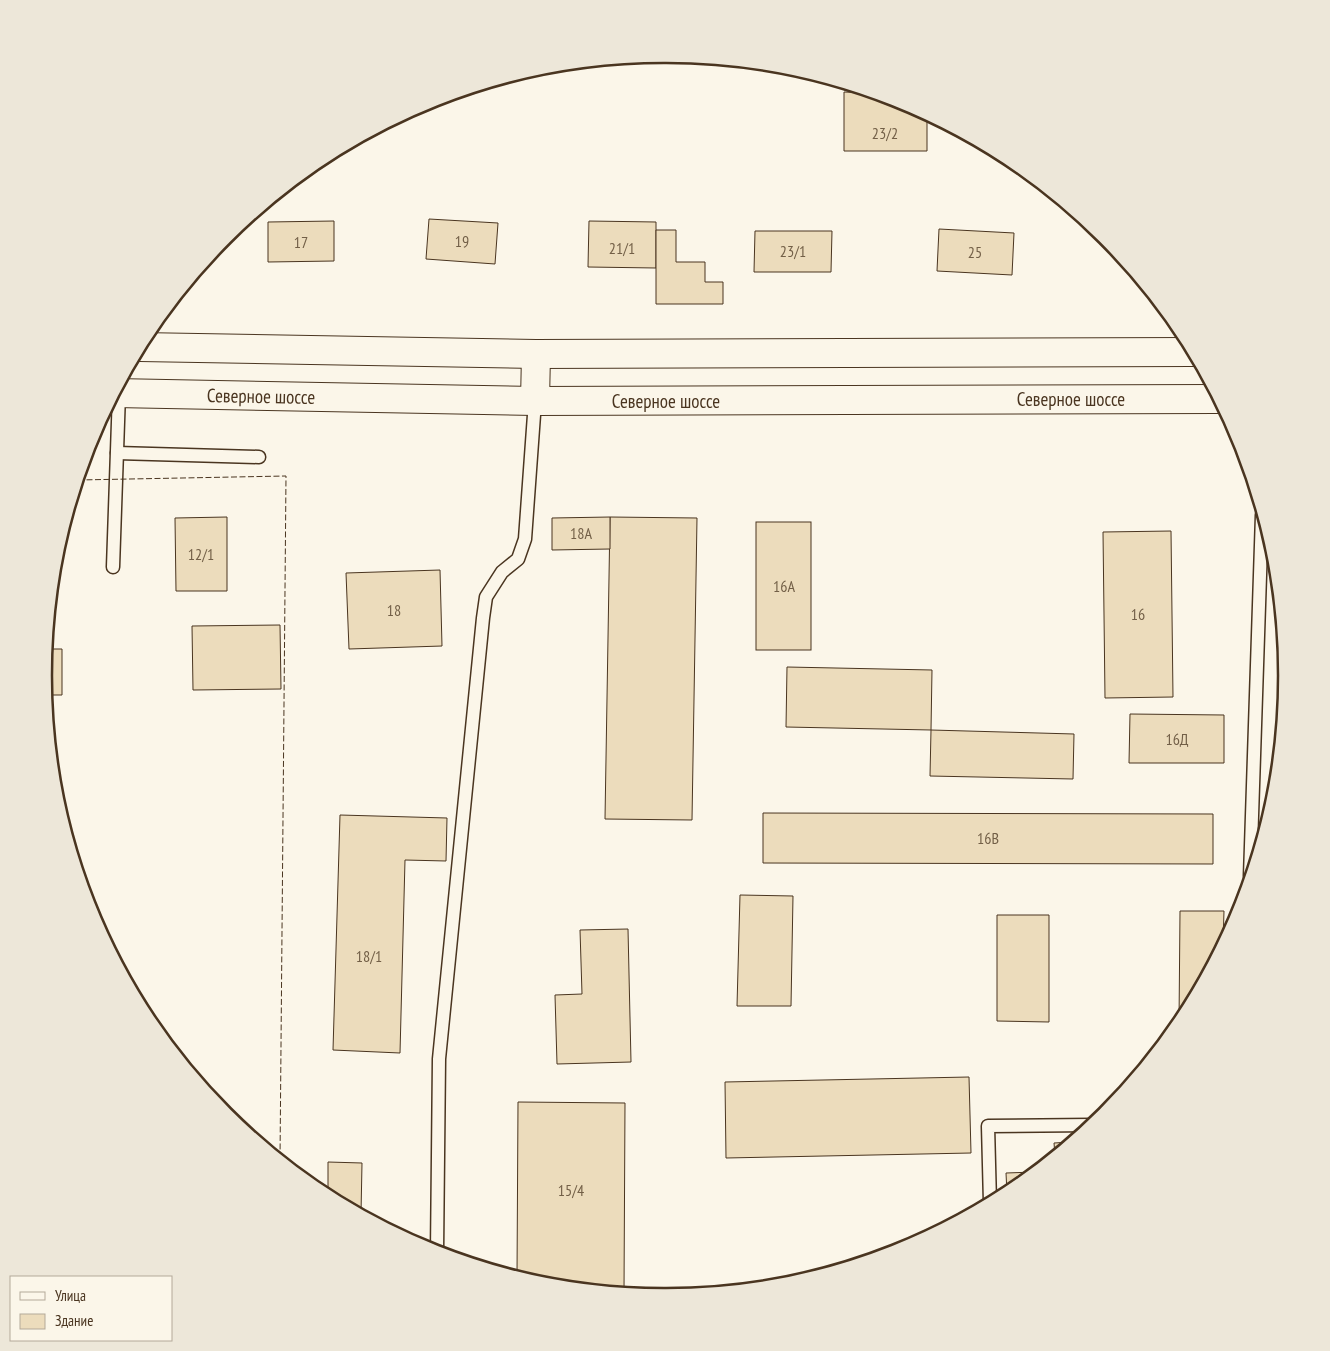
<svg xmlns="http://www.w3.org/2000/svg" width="1330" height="1351" viewBox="0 0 1330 1351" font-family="'PT Sans Narrow',sans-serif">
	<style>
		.building { fill: #ecdcbc; stroke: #4a3520 }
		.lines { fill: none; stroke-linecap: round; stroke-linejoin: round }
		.service-casing { stroke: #4a3520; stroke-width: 15 }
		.secondary-casing { stroke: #4a3520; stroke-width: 30 }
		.service { stroke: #fbf6e9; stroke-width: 12 }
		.secondary { stroke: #fbf6e9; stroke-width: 28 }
		.fence { stroke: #4a3520; stroke-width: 1; stroke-dasharray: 6 2.5; stroke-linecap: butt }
		.labels { text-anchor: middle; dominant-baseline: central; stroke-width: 4; stroke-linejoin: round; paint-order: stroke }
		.number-label { font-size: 16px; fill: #725f47 }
		.street-label { font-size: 19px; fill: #4a3520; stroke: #fbf6e9 }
		.rim { fill: none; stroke: #4a3520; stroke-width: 2.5 }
	</style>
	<rect width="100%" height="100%" fill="#fbf6e9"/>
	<g class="building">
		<path d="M844 92 873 93 903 102 927 114V151H844Z"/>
		<path d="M429 219 498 223 495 264 426 259Z"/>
		<path d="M334 221V261L268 262V222Z"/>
		<path d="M589 221 656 222V268L588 267Z"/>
		<path d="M939 229 1014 233 1012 275 937 271Z"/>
		<path d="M656 230H676V262H705V282H723V304H656Z"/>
		<path d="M755 231H832L831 272H754Z"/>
		<path d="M227 517V591H176L175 518Z"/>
		<path d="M610 517 697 518 692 820 605 819Z"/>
		<path d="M610 517V549L552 550V518Z"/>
		<rect x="756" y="522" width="55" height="128"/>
		<path d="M1171 531 1173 697 1105 698 1103 532Z"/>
		<path d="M440 570 442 646 349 649 346 573Z"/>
		<path d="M280 625 281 689 193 690 192 626Z"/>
		<path d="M46 649H62V695H46L44 676Z"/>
		<path d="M787 667 932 670 931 730 786 727Z"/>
		<path d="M1130 714 1224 715V763H1129Z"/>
		<path d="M931 730 1074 734 1073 779 930 776Z"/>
		<path d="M763 813 1213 814V864L763 863Z"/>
		<path d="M340 815 447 818 446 861 405 860 400 1053 333 1050Z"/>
		<path d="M740 895 793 896 791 1006H737Z"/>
		<path d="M1180 911H1224L1223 943 1179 1024Z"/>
		<path d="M997 915H1049V1022L997 1021Z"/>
		<path d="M628 929 631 1062 557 1064 555 995 582 994 580 930Z"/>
		<path d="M969 1077 971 1153 726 1158 725 1082Z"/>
		<path d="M518 1102 625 1103 624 1293 544 1285 517 1277Z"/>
		<path d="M1071 1142 1055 1155 1054 1143Z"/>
		<path d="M328 1162 362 1163 361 1214 328 1196Z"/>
		<path d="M1035 1172 1010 1192 1007 1194 1006 1173Z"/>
	</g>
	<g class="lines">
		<g class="service-casing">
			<g id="service">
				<path d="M117 453 259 457"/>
				<path d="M113 567 119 393"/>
				<path d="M1250 876 1262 515"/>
				<path d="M990 1203 988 1126 1092 1125"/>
				<path d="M437 1252 439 1059 483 618 486 597 502 572 518 559 525 539 535 401"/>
			</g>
		</g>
		<g class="secondary-casing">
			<g id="secondary">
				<path d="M140 347 536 354 1193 352"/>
				<path d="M115 393 535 401 1218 399"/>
				<path d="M535 401 536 354"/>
			</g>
		</g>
		<use href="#service" class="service"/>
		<use href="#secondary" class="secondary"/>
		<path class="fence" d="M78 480 286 476 280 1160"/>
	</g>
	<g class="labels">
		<g class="number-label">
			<text x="885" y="133">23/2</text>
			<text x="462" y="241">19</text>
			<text x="301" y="242">17</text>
			<text x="622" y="248">21/1</text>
			<text x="793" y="251">23/1</text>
			<text x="975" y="252">25</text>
			<text x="581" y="533">18А</text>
			<text x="201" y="554">12/1</text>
			<text x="784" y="586">16А</text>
			<text x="394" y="610">18</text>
			<text x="1138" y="614">16</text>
			<text x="1177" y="739">16Д</text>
			<text x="988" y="838">16В</text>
			<text x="369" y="956">18/1</text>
			<text x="571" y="1190">15/4</text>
		</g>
		<g class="street-label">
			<text transform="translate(261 396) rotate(1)">Северное шоссе</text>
			<text x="1071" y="399">Северное шоссе</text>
			<text x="666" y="401">Северное шоссе</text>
		</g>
	</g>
	<path d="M0 0H1330V1351H0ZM664 63H666A612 612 0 0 1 1278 675V676A612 612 0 0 1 666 1288H664A612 612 0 0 1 52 676V675A612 612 0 0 1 664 63Z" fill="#ede7d9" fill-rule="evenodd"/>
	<path class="rim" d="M664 63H666A612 612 0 0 1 1278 675V676A612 612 0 0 1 666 1288H664A612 612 0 0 1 52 676V675A612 612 0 0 1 664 63Z"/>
	<rect x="10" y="1276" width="162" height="65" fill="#fbf6e9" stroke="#b4a999"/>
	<rect x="20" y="1292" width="25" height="8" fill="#fbf6e9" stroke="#b4a999"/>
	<text x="55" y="1301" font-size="15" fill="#4a3520">Улица</text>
	<rect x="20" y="1314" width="25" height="15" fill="#ecdcbc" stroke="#b4a999"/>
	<text x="55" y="1326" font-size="15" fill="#4a3520">Здание</text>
</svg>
